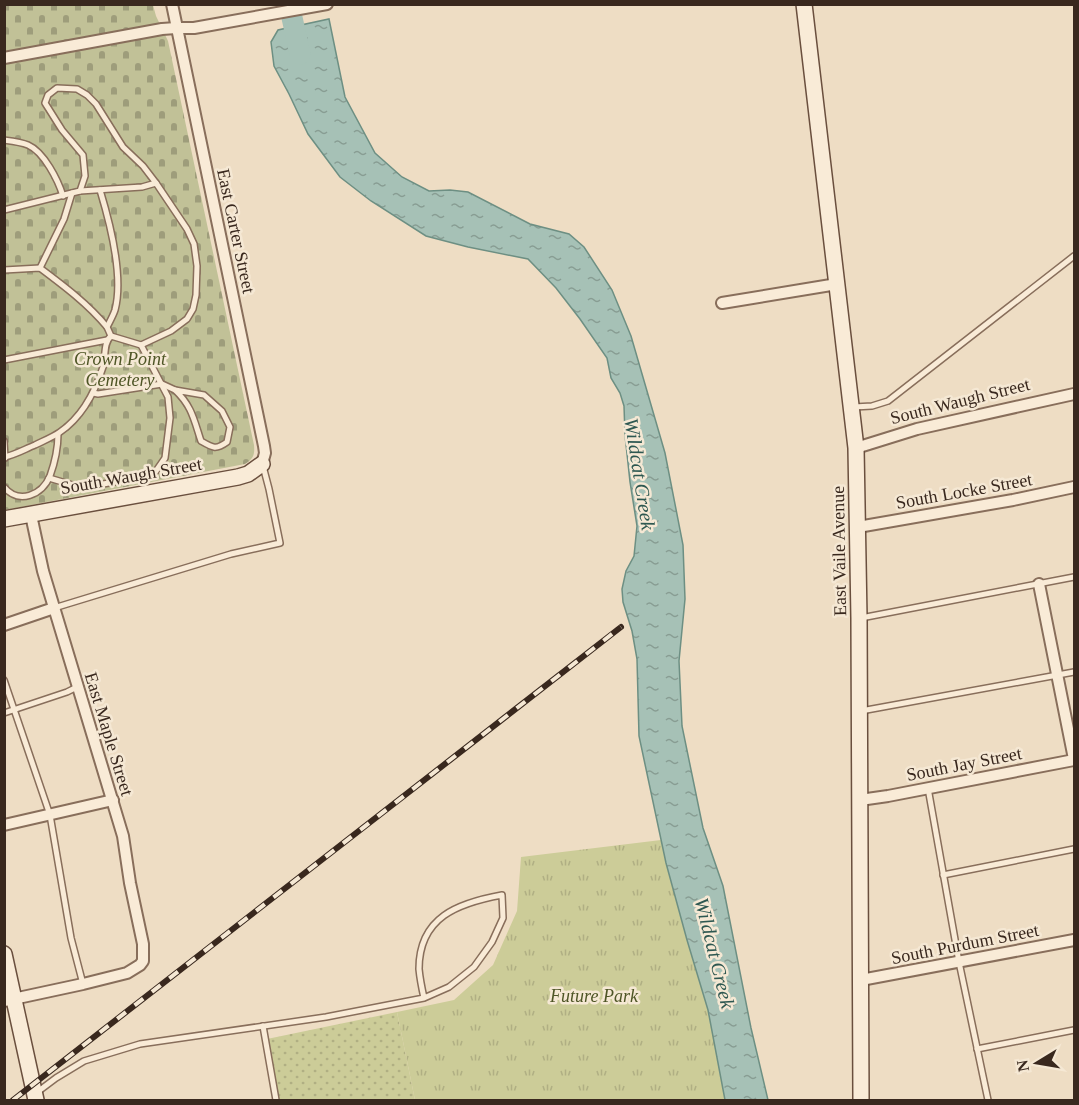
<svg xmlns="http://www.w3.org/2000/svg" width="1079" height="1105" viewBox="0 0 1079 1105" font-family="'Times New Roman',serif">
	<style>
		.grass { fill: url(#grass-dots) }
		.cemetery { fill: url(#cemetery-stones) }
		.park { fill: url(#park-tufts) }
		.water { fill: url(#water-ripples); stroke: #6d8f83; stroke-width: 1.5 }
		.lines { fill: none; stroke-linecap: round; stroke-linejoin: round }
		.river { stroke: #a6c1b6; stroke-width: 21 }
		.lane-casing { stroke: #886e5b; stroke-width: 8 }
		.street-casing { stroke: #886e5b; stroke-width: 14 }
		.secondary-casing { stroke: #6a4f3e; stroke-width: 18 }
		.lane { stroke: #f9ebd7; stroke-width: 5 }
		.street { stroke: #f9ebd7; stroke-width: 10 }
		.secondary { stroke: #f9ebd7; stroke-width: 15 }
		.rail-casing { stroke: #39281e; stroke-width: 6 }
		.rail { stroke: #f5e8d4; stroke-width: 4; stroke-dasharray: 11; stroke-linecap: butt }
		.labels { text-anchor: middle; dominant-baseline: central; stroke-width: 5; stroke-linejoin: round; paint-order: stroke }
		.street-label { font-size: 18px; fill: #39281e; stroke: #f5e8d4 }
		.park-label { font-size: 18px; font-style: italic; fill: #4e5525; stroke: #f5e8d4 }
		.water-label { font-size: 20px; font-style: italic; fill: #2e5851; stroke: #f5e8d4 }
	</style>
	<defs>
		<pattern id="grass-dots" width="8" height="8" patternUnits="userSpaceOnUse" patternTransform="scale(1.5)"><rect width="8" height="8" fill="#cccc98"/><path d="M2 2h.1M6 6h.1" fill="none" stroke="#b0af83" stroke-width="1.8" stroke-linecap="round"/></pattern>
		<pattern id="cemetery-stones" width="16" height="16" patternUnits="userSpaceOnUse" patternTransform="scale(1.5)"><rect width="16" height="16" fill="#c1c197"/><path d="M2 7V4a2 2 0 0 1 4 0v3zM10 15v-3a2 2 0 0 1 4 0v3z" fill="#9e9d7b"/></pattern>
		<pattern id="park-tufts" width="24" height="20" patternUnits="userSpaceOnUse" patternTransform="scale(1.5)"><rect width="24" height="20" fill="#cccc98"/><path d="M3 7l-1-3M5 7V3M7 7l1-3M15 17l-1-3M17 17v-4M19 17l1-3" fill="none" stroke="#b0af83"/></pattern>
		<pattern id="water-ripples" width="26" height="14" patternUnits="userSpaceOnUse" patternTransform="scale(1.5)"><rect width="26" height="14" fill="#a6c1b6"/><path d="M2 4q2-2 4 0t4 0M15 11q2-2 4 0t4 0" fill="none" stroke="#889d93"/></pattern>
	</defs>
	<rect width="100%" height="100%" fill="#eeddc4"/>
	<path class="grass" d="M397 1012 415 1100H278L267 1039Z"/>
	<path class="cemetery" d="M5 5H153L156 16 168 41 254 445C255 455 253 459 245 464L5 510Z"/>
	<path class="park" d="M661 840 708 1010 730 1100H415L397 1012 454 1000 493 965 517 911 521 857Z"/>
	<path class="water" d="M329 19 345 97 375 153 402 177 429 191 450 190 468 192 530 224 569 234 584 247 612 290 631 336 665 453 683 545 685 599 679 661 682 726 703 828 723 886 751 1028 768 1100H725L708 1010 687 940 666 863 639 736 637 659 632 631 623 602 622 589 626 571 634 556 637 526 630 482 625 435 624 406 620 393 611 378 607 358 580 319 556 288 528 259 468 247 426 236 371 201 340 177 308 134 289 94 274 66 271 42 278 30Z"/>
	<g class="lines">
		<path class="river" d="M289 4 300 54"/>
		<g class="lane-casing">
			<g id="lane">
				<path d="M4 140C12 141 21 142 28 145 44 152 58 180 63 196"/>
				<path d="M80 191 142 187 156 183"/>
				<path d="M4 210 80 191 85 176 83 155 62 130 45 103 48 95 57 88 77 89 87 95 96 104 123 147 143 166 156 183 187 229 194 244 197 266 196 295 193 309 187 319 171 331 141 345"/>
				<path d="M40 268 64 219 72 193"/>
				<path d="M4 270 40 268C64 286 88 304 107 327"/>
				<path d="M4 360 107 340"/>
				<path d="M175 390 204 395 222 411 230 427 227 442C216 450 213 448 201 441 194 420 192 406 175 390Z"/>
				<path d="M93 393 98 394 162 384 175 390"/>
				<path d="M854 407 872 406 888 401 1074 256"/>
				<path d="M4 441 5 458"/>
				<path d="M4 457C15 455 25 449 35 445 43 441 53 437 60 432 82 417 95 392 103 367 106 357 103 343 111 336"/>
				<path d="M49 478 76 486H92L142 477 156 471 165 458 170 418 168 397 141 345 111 336 107 327C110 321 113 316 115 310 124 276 110 223 100 190"/>
				<path d="M4 487C19 505 42 495 50 476 55 462 58 448 58 434"/>
				<path d="M54 608 231 554 280 543 269 489 263 466"/>
				<path d="M861 618 1074 577"/>
				<path d="M4 680 50 815 71 938 83 984"/>
				<path d="M861 711 1074 672"/>
				<path d="M4 713 67 692 77 687"/>
				<path d="M928 788 959 962 988 1100"/>
				<path d="M943 875 1074 849"/>
				<path d="M263 1026 276 1100"/>
				<path d="M977 1049 1074 1030"/>
				<path d="M36 1093 56 1078 84 1061 140 1044 326 1017 424 998 449 987 474 967 492 942 503 918 502 895C458 903 419 917 419 969 420 979 422 989 424 998"/>
			</g>
		</g>
		<g class="street-casing">
			<g id="street">
				<path d="M172 4 264 446 265 453 262 464"/>
				<path d="M4 58 162 29 176 28H194L327 4"/>
				<path d="M722 303 837 284"/>
				<path d="M856 448 917 429 1074 394"/>
				<path d="M858 527 1013 500 1074 487"/>
				<path d="M1039 584 1074 759"/>
				<path d="M4 625 54 608"/>
				<path d="M860 800 888 796 1074 760"/>
				<path d="M4 825 113 800"/>
				<path d="M861 980 1074 940"/>
				<path d="M4 1001 83 984 127 973 140 965 143 961V944L130 883 123 836 43 571 31 515"/>
			</g>
		</g>
		<g class="secondary-casing">
			<g id="secondary">
				<path d="M804 4 856 448 859 618 861 1100"/>
				<path d="M4 519 238 477 248 474 262 464"/>
				<path d="M4 954 36 1100"/>
			</g>
		</g>
		<use href="#lane" class="lane"/>
		<use href="#street" class="street"/>
		<use href="#secondary" class="secondary"/>
		<g class="rail-casing">
			<path id="rail" d="M13 1100 621 627"/>
		</g>
		<use href="#rail" class="rail"/>
	</g>
	<g class="labels">
		<g class="street-label">
			<text transform="translate(236 231) rotate(78)">East Carter Street</text>
			<text transform="translate(960 401) rotate(-14)">South Waugh Street</text>
			<text transform="translate(131 476) rotate(-10)">South Waugh Street</text>
			<text transform="translate(964 491) rotate(-10)">South Locke Street</text>
			<text transform="translate(839 551) rotate(-91)">East Vaile Avenue</text>
			<text transform="translate(109 734) rotate(73)">East Maple Street</text>
			<text transform="translate(964 764) rotate(-11)">South Jay Street</text>
			<text transform="translate(965 944) rotate(-11)">South Purdum Street</text>
		</g>
		<g class="park-label">
			<text x="120" y="359">Crown Point<tspan x="120" dy="21">Cemetery</tspan></text>
			<text x="594" y="996">Future Park</text>
		</g>
		<g class="water-label">
			<text transform="translate(640 474) rotate(81)">Wildcat Creek</text>
			<text transform="translate(715 953) rotate(76)">Wildcat Creek</text>
		</g>
	</g>
	<rect width="1079" height="1105" fill="none" stroke="#39281e" stroke-width="12"/>
	<g transform="translate(1037 1063) rotate(259)" stroke="#f5e8d4" stroke-width="4.5" paint-order="stroke">
	<path d="M0-4.5L10 22L0 15L-10 22Z" fill="#39281e"/>
	<text y="-9" font-size="16" font-weight="bold" text-anchor="middle" fill="#39281e">N</text>
	</g>
</svg>
